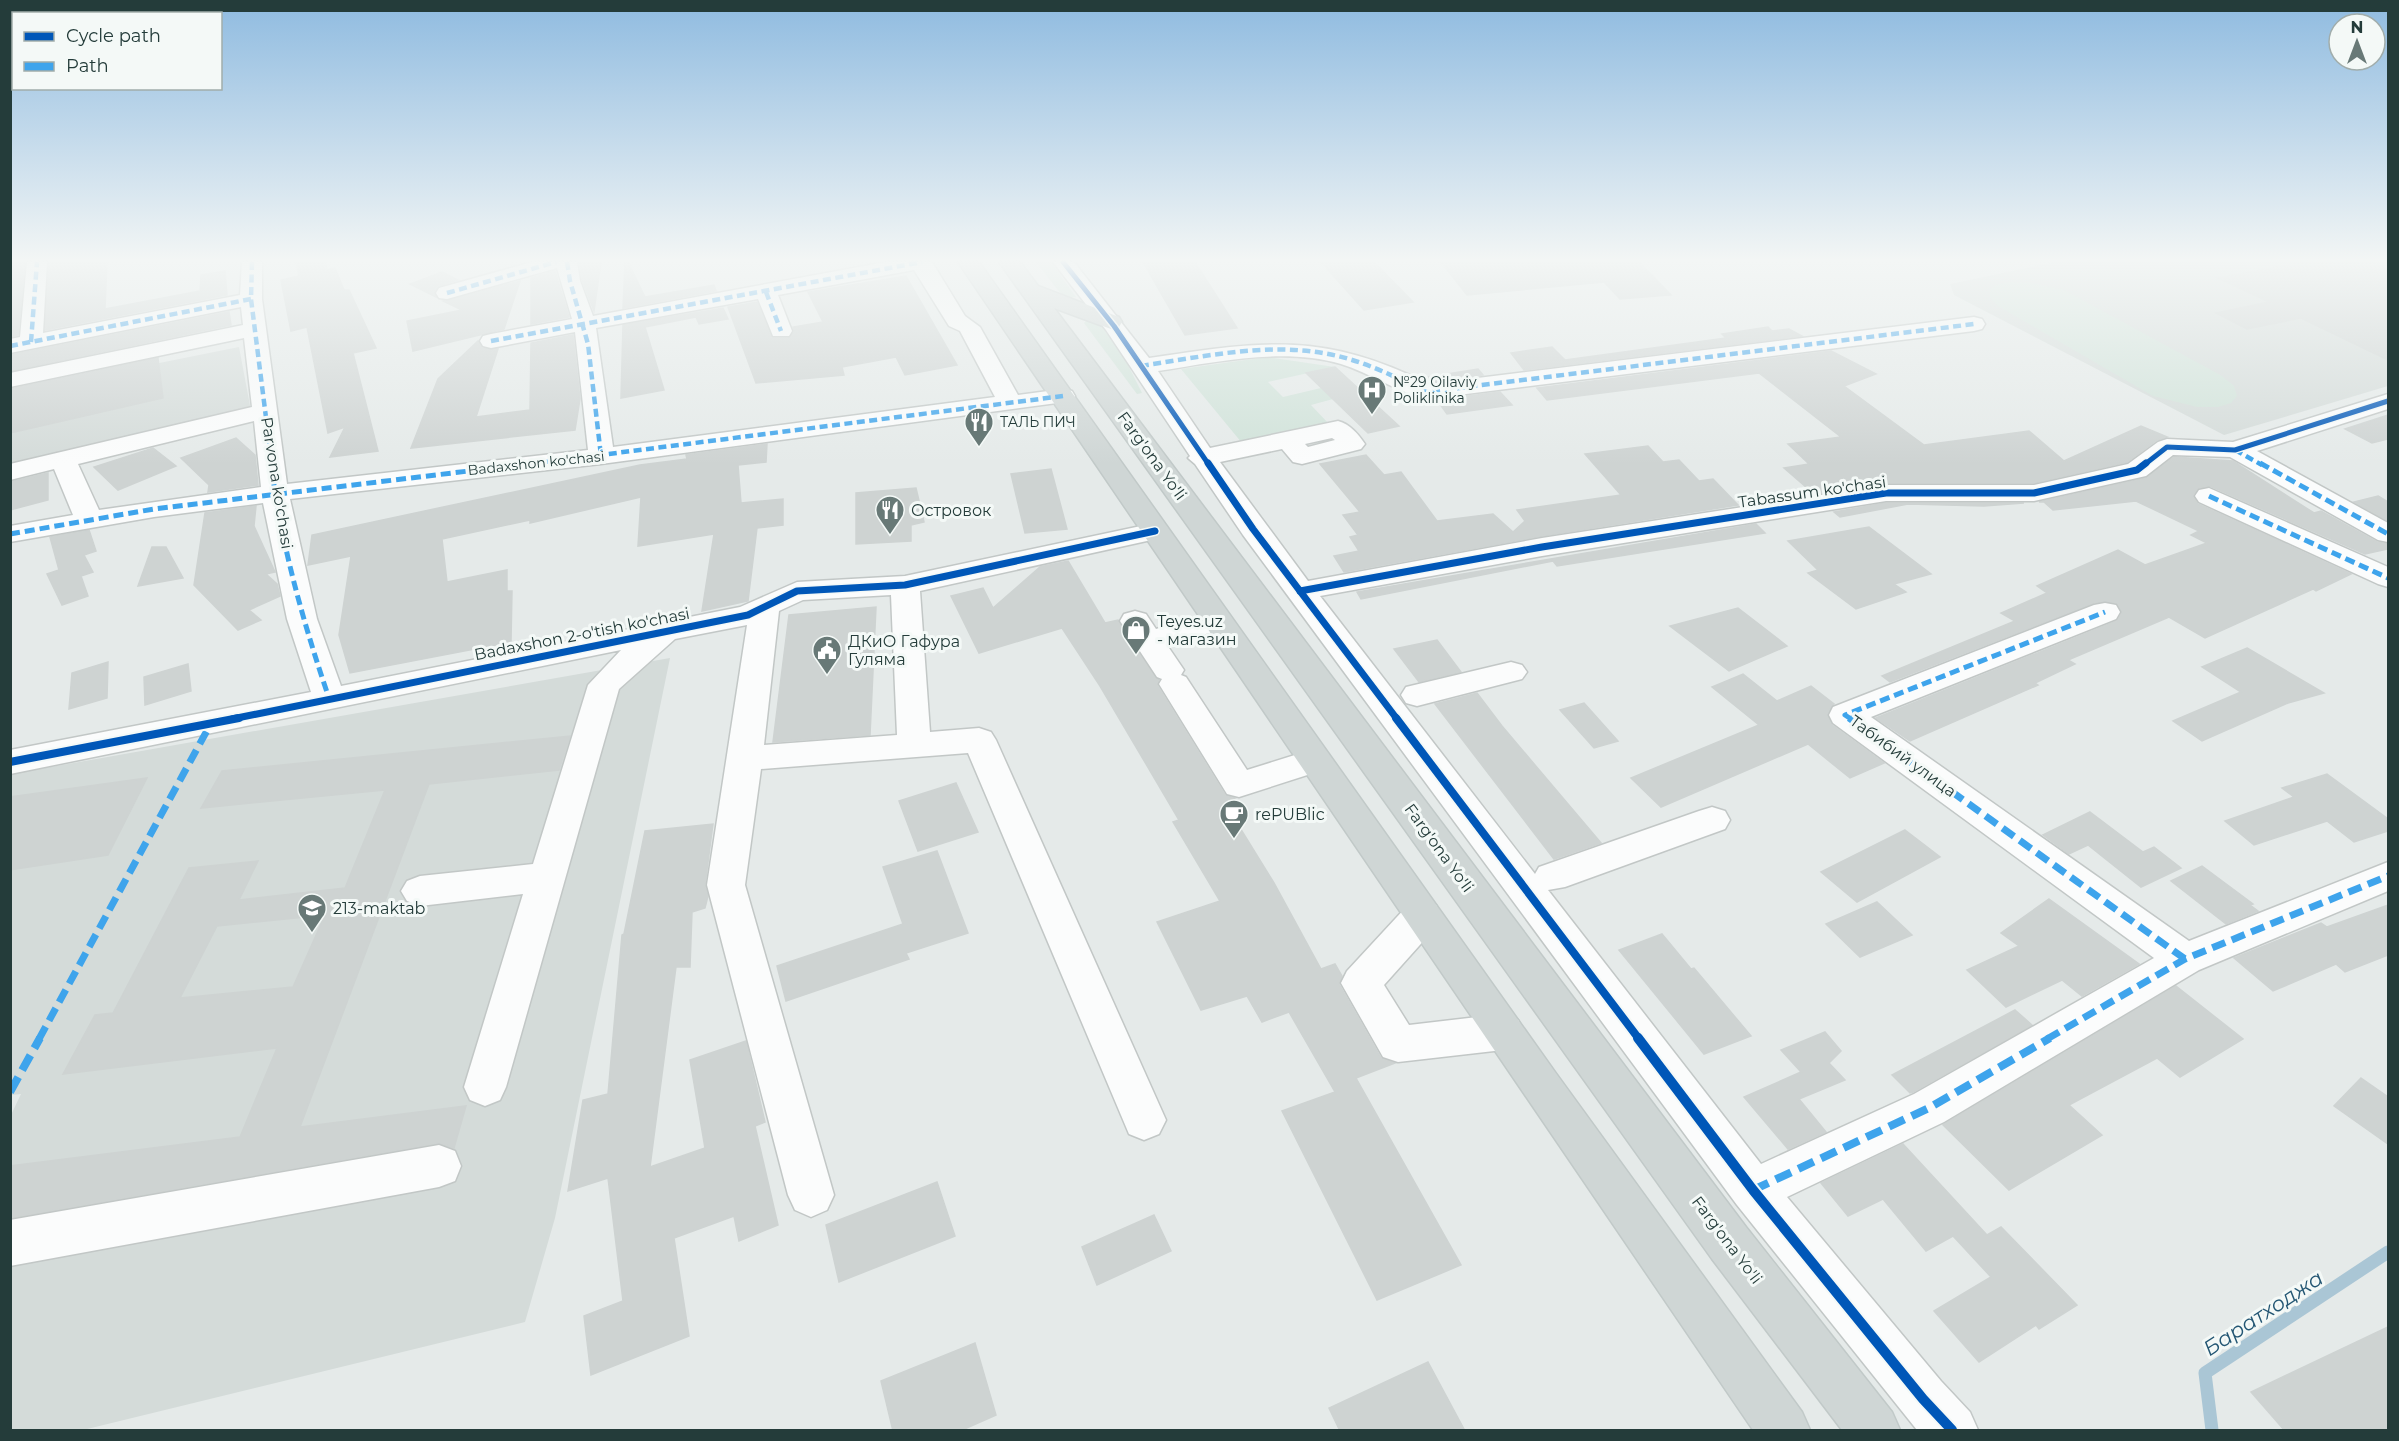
<svg xmlns="http://www.w3.org/2000/svg" width="2399" height="1441" viewBox="0 0 2399 1441" font-family="Montserrat,sans-serif">
	<style>
		.built { fill: #d4dbd9 }
		.green { fill: #d0e2d9 }
		.lines { fill: none; stroke-linecap: round; stroke-linejoin: round }
		.stream { stroke: #aac6d5; stroke-width: 13 }
		.building { fill: #ced3d2; stroke: #ced3d2; stroke-width: 1.5; fill-rule: evenodd }
		.minor-casing { stroke: #c2c7c6; stroke-width: 3 }
		.major-casing { stroke: #c1c9c8; stroke-width: 3 }
		.minor { fill: #fbfcfc; fill-rule: evenodd }
		.major { fill: #cfd6d5; fill-rule: evenodd }
		.quiet-far3 { stroke: #3ea4ec; stroke-width: 4.5; stroke-dasharray: 8 4.5; stroke-linecap: butt }
		.quiet-far2 { stroke: #3ea4ec; stroke-width: 5; stroke-dasharray: 10 5; stroke-linecap: butt }
		.quiet-far1 { stroke: #3ea4ec; stroke-width: 7; stroke-dasharray: 14 7; stroke-linecap: butt }
		.quiet { stroke: #3ea4ec; stroke-width: 8; stroke-dasharray: 17 8; stroke-linecap: butt }
		.cycleway-far3-casing { stroke: #f4f9f7; stroke-width: 8 }
		.cycleway-far2-casing { stroke: #f4f9f7; stroke-width: 10 }
		.cycleway-far1-casing { stroke: #f4f9f7; stroke-width: 12 }
		.cycleway-casing { stroke: #f4f9f7; stroke-width: 14 }
		.cycleway-far3 { stroke: #0057b8; stroke-width: 5 }
		.cycleway-far2 { stroke: #0057b8; stroke-width: 7 }
		.cycleway-far1 { stroke: #0057b8; stroke-width: 8 }
		.cycleway { stroke: #0057b8; stroke-width: 10 }
		.labels { text-anchor: middle; dominant-baseline: central; stroke-width: 6; stroke-linejoin: round; paint-order: stroke }
		.far-poi-label { font-size: 14px; fill: #243c3a; stroke: #f4f9f7; text-anchor: start }
		.far-street-label { font-size: 14px; fill: #243c3a; stroke: #f4f9f7 }
		.street-label { font-size: 16px; fill: #243c3a; stroke: #f4f9f7 }
		.poi-label { font-size: 16px; fill: #243c3a; stroke: #f4f9f7; text-anchor: start }
		.near-water-label { font-size: 21px; font-style: italic; fill: #235673; stroke: #f4f9f7 }
	</style>
	<rect width="100%" height="100%" fill="#e5eae9"/>
	<g class="built">
		<path d="M2055 262H2388V386L2224 435 1954 295 1950 284Z"/>
		<path d="M239 347 251 411 11 466 10 393Z"/>
		<path d="M670 658 555 1218 525 1322 83 1430H11L10 1117 21 1094 11 1095V774Z"/>
	</g>
	<g class="green">
		<path d="M1036 262H1051L1076 297 1064 298Z"/>
		<path d="M2008 282H2027L2064 290 2222 376 2234 386 2237 396 2231 403 2218 407H2197L2153 396 1998 306 1990 298V290L1996 285Z"/>
		<path d="M1088 319 1097 320 1125 359 1142 393 1137 394 1084 323Z"/>
		<path d="M1267 357 1335 367 1268 382 1283 397 1321 388 1333 399 1311 405 1329 424 1242 443 1181 369Z"/>
	</g>
	<g class="lines">
		<path class="stream" d="M2212 1430 2205 1373 2388 1252"/>
	</g>
	<g class="building">
		<path d="M10 262H25L18 335 10 337Z"/>
		<path d="M49 262H107L105 309 200 291 201 275 225 271 227 295 45 330Z"/>
		<path d="M296 262H325L327 270 335 268 344 290H349L376 348 353 353 378 451 330 457 345 427 328 433 307 327 291 331 281 280 299 276Z"/>
		<path d="M579 262H601L594 311 582 280Z"/>
		<path d="M625 262H628L645 297 714 285 716 291 623 308Z"/>
		<path d="M1143 262H1195L1237 328 1185 335Z"/>
		<path d="M1321 262H1374L1413 302 1364 310Z"/>
		<path d="M1441 262H1639L1671 295 1620 299 1604 282 1467 295Z"/>
		<path d="M2303 262H2372L2388 270V360L2301 318 2247 329 2216 313 2269 302 2218 278Z"/>
		<path d="M555 271 569 317 531 324V278Z"/>
		<path d="M442 272 458 280 438 286 434 292 436 297 410 284Z"/>
		<path d="M906 276 957 365 905 375 896 357 842 367 844 375 756 383 728 307 757 302 772 338H789L794 332 793 327 823 322 808 292Z"/>
		<path d="M520 281 504 329 413 351 407 321 462 310 443 301Z"/>
		<path d="M723 308 728 319 699 324 696 317 645 327 664 390 621 398 623 325Z"/>
		<path d="M229 312 231 325 10 371V355Z"/>
		<path d="M1768 327 1772 331 1789 329 1802 336 1524 370 1511 353 1552 347 1565 360 1726 338 1722 334Z"/>
		<path d="M573 335 580 399 575 430 411 448 438 379 478 341 482 348 498 349 476 417 530 410 531 343Z"/>
		<path d="M1831 351 1876 374 1844 386 1924 445 2029 431 2064 461 2141 426 2167 437 2157 440 2127 462 2034 483H1886L1814 494 1784 468 1809 464 1788 444 1841 437 1759 373 1547 400 1537 388Z"/>
		<path d="M158 358 163 398 10 433V389Z"/>
		<path d="M1335 367 1399 426 1368 433 1306 373Z"/>
		<path d="M1478 369 1483 375 1429 382 1422 378Z"/>
		<path d="M1500 392 1512 405 1447 414 1437 400Z"/>
		<path d="M2388 415V439L2372 443 2345 429Z"/>
		<path d="M236 438 255 455 258 485 208 492 209 485 181 458Z"/>
		<path d="M767 444 766 462 738 465 741 503 783 499V525L757 528 748 601 702 611 714 534 638 546 641 497 530 523V520L442 539 447 582 507 570V591H512L511 642 350 673 339 635 351 556 308 565 312 535 640 465 687 459 686 455Z"/>
		<path d="M1648 446 1663 462 1679 460 1699 481 1713 479 1738 505 1542 536 1344 572 1334 556 1359 551 1350 537 1358 535 1343 515 1360 512 1320 464 1366 455 1384 475 1401 472 1437 521 1493 514 1513 532 1525 521 1517 510 1621 495 1585 454Z"/>
		<path d="M153 448 176 466 118 490 94 467Z"/>
		<path d="M2174 457 2233 461 2314 513 2321 511 2377 542 2388 544V549L2365 554 2210 486 2199 488 2193 495 2198 504 2351 574 2316 591 2313 589 2205 638 2169 617 2068 660 2075 664 2035 683 2038 685 1910 741 1876 718 2117 621 2122 613 2116 603H2094L1890 682 1882 676 2015 621 2001 613 2047 593 2037 586 2118 550 2145 565 2207 543 2191 535 2199 531 2136 501 2053 510 2044 502H2039L2146 478Z"/>
		<path d="M1051 469 1067 529 1025 533 1011 474Z"/>
		<path d="M48 473V500L10 510V482Z"/>
		<path d="M916 488 924 522 911 525V541L856 544V493Z"/>
		<path d="M2378 496 2388 502V521L2354 502Z"/>
		<path d="M1886 503H2024L1984 506 1908 504 1840 517 1834 512Z"/>
		<path d="M256 506 254 526 275 572 266 574 277 584 280 596 249 610 261 620 238 630 194 585 205 513Z"/>
		<path d="M1756 524 1765 533 1557 566 1553 561 1361 599 1357 592Z"/>
		<path d="M1869 527 1931 574 1894 584 1906 592 1856 609 1808 573 1818 570 1788 541Z"/>
		<path d="M89 530 96 551 84 555 93 572 81 576 88 596 62 605 47 574 59 570 50 537Z"/>
		<path d="M152 547H166L183 578 138 586Z"/>
		<path d="M1068 561 1105 623 1118 620 1159 680 1157 685 1225 795 1235 798 1224 802 1274 883 1321 969 1335 964 1342 976 1339 984 1381 1058 1395 1063 1356 1078 1461 1265 1377 1300 1282 1111 1335 1092 1289 1012 1262 1022 1247 996 1201 1010 1157 922 1220 901 1173 822 1179 820 1100 686 1062 628 979 653 951 596 983 588 993 608 1040 567Z"/>
		<path d="M876 607 870 735 773 742 789 615Z"/>
		<path d="M1738 608 1787 646 1729 671 1670 626Z"/>
		<path d="M1437 640 1461 672 1419 682 1394 649Z"/>
		<path d="M2247 648 2324 693 2288 703 2202 741 2173 721 2241 692 2202 667Z"/>
		<path d="M108 662 107 698 69 709 72 673Z"/>
		<path d="M188 664 191 691 145 705 144 677Z"/>
		<path d="M1743 674 1777 701 1811 686 1834 704 1827 714 1832 725 1884 763 1850 778 1808 744 1661 807 1631 778 1759 725 1712 687Z"/>
		<path d="M1477 693 1502 726 1601 843 1554 859 1435 704Z"/>
		<path d="M1584 703 1618 741 1594 748 1560 710Z"/>
		<path d="M570 736 559 770 429 784 300 1127 466 1106 454 1148 439 1143 10 1218V1166L240 1137 277 1048 63 1074 95 1015 113 1013 189 868 258 861 239 900 345 888 385 790 201 808 222 771ZM325 915 293 987 180 998 217 926Z"/>
		<path d="M2327 774 2388 819V831L2354 842 2327 821 2254 845 2225 821 2294 797 2282 788Z"/>
		<path d="M147 778 108 855 10 870V797Z"/>
		<path d="M956 783 978 832 918 851 899 801Z"/>
		<path d="M2090 812 2143 852 2154 847 2181 868 2141 887 2088 845 2069 854 2043 835Z"/>
		<path d="M713 824 705 885 708 896 705 908 692 912 690 967H676L650 1167 705 1148 690 1060 746 1041 765 1122 755 1126 778 1225 739 1241 734 1216 674 1238 689 1336 591 1375 584 1316 623 1301 608 1178 568 1191 583 1100 608 1094 622 935 624 934 645 831Z"/>
		<path d="M1905 830 1940 857 1857 902 1821 872Z"/>
		<path d="M937 851 968 933 906 953 909 959 786 1001 777 966 903 924 883 867Z"/>
		<path d="M2202 866 2253 904 2250 905 2258 911 2226 924 2171 881Z"/>
		<path d="M2049 899 2139 964 2082 996 2062 980 2006 1007 1967 970 2019 946 2001 933Z"/>
		<path d="M1877 902 1912 935 1860 957 1826 924Z"/>
		<path d="M2388 905V955L2345 972 2336 964 2273 991 2234 958 2321 923 2327 927Z"/>
		<path d="M1662 934 1691 969 1694 968 1751 1036 1704 1054 1619 950Z"/>
		<path d="M2176 986 2243 1039 2180 1077 2157 1058 2069 1105 2102 1135 2009 1190 1943 1125Z"/>
		<path d="M2015 1010 2032 1025 1913 1092 1910 1093 1892 1075Z"/>
		<path d="M1825 1032 1841 1051 1829 1063 1845 1080 1799 1099 1826 1132 1788 1149 1744 1097 1801 1072 1781 1050Z"/>
		<path d="M2361 1078 2388 1097V1144L2334 1106Z"/>
		<path d="M1903 1144 1987 1235 2001 1227 2077 1305 2039 1329 2036 1325 1979 1362 1934 1311 1991 1277 1953 1236 1926 1251 1883 1199 1848 1216 1821 1183Z"/>
		<path d="M937 1182 955 1236 839 1282 826 1225Z"/>
		<path d="M1154 1215 1171 1251 1097 1285 1082 1247Z"/>
		<path d="M2388 1327V1431H2285L2251 1392Z"/>
		<path d="M975 1343 996 1415 960 1431H893L881 1381Z"/>
		<path d="M1428 1362 1465 1431H1340L1329 1408Z"/>
	</g>
	<g class="lines">
		<g class="minor-casing">
			<g id="minor">
				<path d="M27 262H47L43 333 240 295 242 262H262V299L287 484 588 450 575 332 491 348 483 346 480 341 483 336 491 334 572 319 557 268 447 299 439 298 436 293 439 288 532 262H577L580 281 593 316 886 262H932L965 316 980 327 1018 395 1063 389 1072 391 1075 396 1072 401 601 464 290 499 317 619 341 686 740 607 797 582 905 576 1155 523 1165 525 1169 531 1165 537 920 591 930 732 979 728 991 732 996 740 1166 1120 1159 1134 1144 1140 1129 1134 968 753 761 769 745 885 834 1195 827 1210 811 1217 795 1210 788 1195 707 885 747 625 675 639 619 689 506 1087 500 1100 485 1106 470 1100 464 1087 523 894 420 906 407 901 401 891 407 881 420 876 533 864 588 685 621 650 10 774V750L311 692 287 619 263 503 154 517 10 542V526L73 515 54 469 10 480V464L252 407 244 338 10 387V373L243 325 241 307 10 353V339L20 337ZM914 270 949 326 960 331 995 397 613 447 596 328 758 299 773 336H789L792 331 778 295ZM254 421 261 487 99 510 78 464ZM891 595 897 735 764 745 779 611 803 600Z"/>
				<path d="M1053 262H1074L1149 358C1262 341 1323 331 1429 384L1974 317 1982 319 1985 324 1982 329 1974 331 1426 399C1397 392 1370 373 1341 364 1283 347 1216 362 1158 371L1210 448 1338 421C1350 424 1358 434 1365 444L1361 449 1302 464 1293 462 1282 449 1220 462 1308 581 1542 538 1886 485H2034L2128 464 2158 442 2167 439 2233 442 2388 394V409L2257 451 2388 523V542L2378 540 2230 457 2173 455 2146 476 2034 501H1886L1542 556 1320 596 1535 874 1539 867 1699 811 1712 807 1725 811 1730 820 1725 829 1565 887 1548 890 1761 1164 1914 1094 2154 958 1833 723 1829 715 1833 707 2094 605 2105 603 2116 605 2120 612 2116 619 1871 717 2189 941 2388 862V891L2199 970 1944 1122 1787 1197 1941 1381 1970 1412 1978 1430H1917L1737 1205 1243 535 1195 464 1188 458 1190 456 1106 330ZM1332 438 1335 440 1308 447 1305 444Z"/>
				<path d="M2209 488 2388 567V587L2378 584 2199 502 2195 496 2199 490Z"/>
				<path d="M1135 611 1146 614 1156 629 1216 611 1227 614 1231 621 1227 628 1167 645 1184 670 1181 675 1186 677 1247 770 1314 749 1326 753 1331 761 1326 769 1239 797 1227 794 1159 684 1162 679 1157 677 1120 621 1124 614Z"/>
				<path d="M1511 662 1522 665 1527 672 1522 679 1417 706 1406 703 1401 695 1406 687Z"/>
				<path d="M1422 901 1436 905 1441 916 1436 927 1384 985 1409 1025 1503 1014 1518 1020 1524 1032 1518 1044 1503 1050 1398 1062 1383 1057 1341 983 1347 971 1408 905Z"/>
				<path d="M439 1145 455 1151 461 1166 455 1181 439 1187 10 1266V1220Z"/>
			</g>
		</g>
		<g class="major-casing">
			<g id="major">
				<path d="M958 262H979L1555 1072 1802 1412 1810 1430H1753Z"/>
				<path d="M999 262H1020L1038 286 1119 317 1122 322 1119 327 1111 329 1054 308 1746 1227 1892 1412 1900 1430H1842L1712 1259Z"/>
			</g>
		</g>
		<use href="#minor" class="minor"/>
		<use href="#major" class="major"/>
		<g class="quiet-far3">
			<path d="M252 262 251 299 272 465"/>
			<path d="M567 262 570 281 588 344 601 456"/>
			<path d="M766 292 781 331"/>
			<path d="M447 293 556 262"/>
			<path d="M491 341 922 262"/>
			<path d="M31 342 37 262"/>
			<path d="M10 346 251 299"/>
			<path d="M1141 366C1200 357 1264 343 1323 353 1360 359 1394 376 1426 392L1974 324"/>
			<path d="M2235 450 2262 465"/>
			<path d="M522 465 1063 396"/>
		</g>
		<g class="quiet-far2">
			<path d="M271 463C281 544 303 622 329 698"/>
			<path d="M2260 463 2388 534"/>
			<path d="M2209 496 2388 578"/>
			<path d="M10 534 154 509 535 463"/>
			<path d="M1851 719 1845 715 2105 612"/>
		</g>
		<g class="quiet-far1">
			<path d="M1849 718 2185 959"/>
			<path d="M39 1039 210 725"/>
			<path d="M2047 1039 2185 959 2388 876"/>
		</g>
		<g class="quiet">
			<path d="M10 1092 40 1038"/>
			<path d="M1753 1190 1929 1108 2050 1038"/>
		</g>
		<g class="cycleway-far3-casing">
			<g id="cycleway-far3">
				<path d="M1063 262 1114 326 1209 465"/>
				<path d="M2144 465 2167 447 2235 450 2388 401"/>
			</g>
		</g>
		<g class="cycleway-far2-casing">
			<g id="cycleway-far2">
				<path d="M1208 463 1253 529 1397 719"/>
				<path d="M1300 591 1542 547 1886 493H2034L2137 470 2146 463"/>
				<path d="M232 719 748 615 797 591 905 585 1155 531"/>
			</g>
		</g>
		<g class="cycleway-far1-casing">
			<g id="cycleway-far1">
				<path d="M1396 718 1639 1039"/>
				<path d="M10 762 239 718"/>
			</g>
		</g>
		<g class="cycleway-casing">
			<path id="cycleway" d="M1638 1038 1753 1190 1923 1399 1952 1430"/>
		</g>
		<use href="#cycleway-far3" class="cycleway-far3"/>
		<use href="#cycleway-far2" class="cycleway-far2"/>
		<use href="#cycleway-far1" class="cycleway-far1"/>
		<use href="#cycleway" class="cycleway"/>
	</g>
	<linearGradient id="sky" x2="0" y2="1"><stop stop-color="#8fbbe0"/><stop offset="0.56" stop-color="#f3f6f5"/><stop offset="1" stop-color="#f3f6f5" stop-opacity="0"/></linearGradient>
	<rect width="2399" height="464" fill="url(#sky)"/>
	<defs>
		<g id="hospital-pin" transform="scale(1.5)"><path d="M0 17L-7.5 6A9.5 9.5 0 1 1 7.5 6Z" fill="#687977" stroke="#f4f9f7"/><path d="M-5-5h3v3.5h4V-5h3V5h-3V1.5h-4V5h-3Z" fill="#fff"/></g>
		<g id="restaurant-pin" transform="scale(1.5)"><path d="M0 17L-7.5 6A9.5 9.5 0 1 1 7.5 6Z" fill="#687977" stroke="#f4f9f7"/><path d="M-5-6h1v4h1v-4h1v4h1v-4h1v5L-1.5 .5V6h-2V.5L-5-1ZM5-6V6H3V1.5H1.5Q1.5-4 5-6Z" fill="#fff"/></g>
		<g id="shop-pin" transform="scale(1.5)"><path d="M0 17L-7.5 6A9.5 9.5 0 1 1 7.5 6Z" fill="#687977" stroke="#f4f9f7"/><path d="M-5-2.5h2.3a2.7 3.5 0 0 1 5.4 0H5L5.5 6h-11ZM-1.5-2.5h3a1.5 2.3 0 0 0-3 0Z" fill="#fff"/></g>
		<g id="civic-pin" transform="scale(1.5)"><path d="M0 17L-7.5 6A9.5 9.5 0 1 1 7.5 6Z" fill="#687977" stroke="#f4f9f7"/><path d="M-.6-6.5H3V-4.5H.6V-3L4-1V1h2V6H-6V1h2V-1L-.6-3ZM-1.2 2.5V6h2.4V2.5Z" fill="#fff"/></g>
		<g id="cafe-pin" transform="scale(1.5)"><path d="M0 17L-7.5 6A9.5 9.5 0 1 1 7.5 6Z" fill="#687977" stroke="#f4f9f7"/><path d="M-5.5-4.5H6V0H3Q3 3.5 0 3.5H-2.5Q-5.5 3.5-5.5 0ZM3-3.2v2h1.7v-2ZM-6 4.5H4V6H-6Z" fill="#fff"/></g>
		<g id="school-pin" transform="scale(1.5)"><path d="M0 17L-7.5 6A9.5 9.5 0 1 1 7.5 6Z" fill="#687977" stroke="#f4f9f7"/><path d="M0-5L7-2L0 1L-7-2ZM-4 1L0 2.5L4 1V4Q0 6-4 4Z" fill="#fff"/></g>
	</defs>
	<g fill-rule="evenodd">
		<use href="#hospital-pin" x="1372" y="390"/>
		<use href="#restaurant-pin" x="979" y="422"/>
		<use href="#restaurant-pin" x="890" y="510"/>
		<use href="#shop-pin" x="1136" y="630"/>
		<use href="#civic-pin" x="827" y="650"/>
		<use href="#cafe-pin" x="1234" y="814"/>
		<use href="#school-pin" x="312" y="908"/>
	</g>
	<g class="labels">
		<g class="far-poi-label">
			<text x="1393" y="382">№29 Oilaviy<tspan x="1393" dy="16">Poliklinika</tspan></text>
			<text x="1000" y="422">ТАЛЬ ПИЧ</text>
		</g>
		<g class="far-street-label">
			<text transform="translate(536 463) rotate(-6)">Badaxshon ko'chasi</text>
		</g>
		<g class="street-label">
			<text transform="translate(1152 456) rotate(54)">Farg'ona Yo'li</text>
			<text transform="translate(277 483) rotate(81)">Parvona ko'chasi</text>
			<text transform="translate(1812 492) rotate(-8)">Tabassum ko'chasi</text>
			<text transform="translate(582 634) rotate(-11)">Badaxshon 2-o'tish ko'chasi</text>
			<text transform="translate(1903 756) rotate(36)">Табибий улица</text>
			<text transform="translate(1439 848) rotate(54)">Farg'ona Yo'li</text>
			<text transform="translate(1727 1240) rotate(53)">Farg'ona Yo'li</text>
		</g>
		<g class="poi-label">
			<text x="911" y="510">Островок</text>
			<text x="1157" y="621">Teyes.uz<tspan x="1157" dy="18">- магазин</tspan></text>
			<text x="848" y="641">ДКиО Гафура<tspan x="848" dy="18">Гуляма</tspan></text>
			<text x="1255" y="814">rePUBlic</text>
			<text x="333" y="908">213-maktab</text>
		</g>
		<g class="near-water-label">
			<text transform="translate(2263 1313) rotate(-33)">Баратходжа</text>
		</g>
	</g>
	<rect width="2399" height="1441" fill="none" stroke="#243c3a" stroke-width="24"/>
	<rect x="12" y="12" width="210" height="78" fill="#f4f9f7" stroke="#a1adab" stroke-width="1.5"/>
	<rect x="24" y="32" width="30" height="9" fill="#0057b8" stroke="#a1adab" stroke-width="1.5"/>
	<text x="66" y="42" font-size="18" fill="#243c3a">Cycle path</text>
	<rect x="24" y="62" width="30" height="9" fill="#3ea4ec" stroke="#a1adab" stroke-width="1.5"/>
	<text x="66" y="72" font-size="18" fill="#243c3a">Path</text>
	<g transform="translate(2357 42)"><circle r="28" fill="#f4f9f7" stroke="#a1adab" stroke-width="1.5"/>
	<path d="M0-4.5L10 22L0 15L-10 22Z" fill="#687977"/>
	<text y="-9" font-size="16" font-weight="bold" text-anchor="middle" fill="#243c3a">N</text>
	</g>
</svg>
